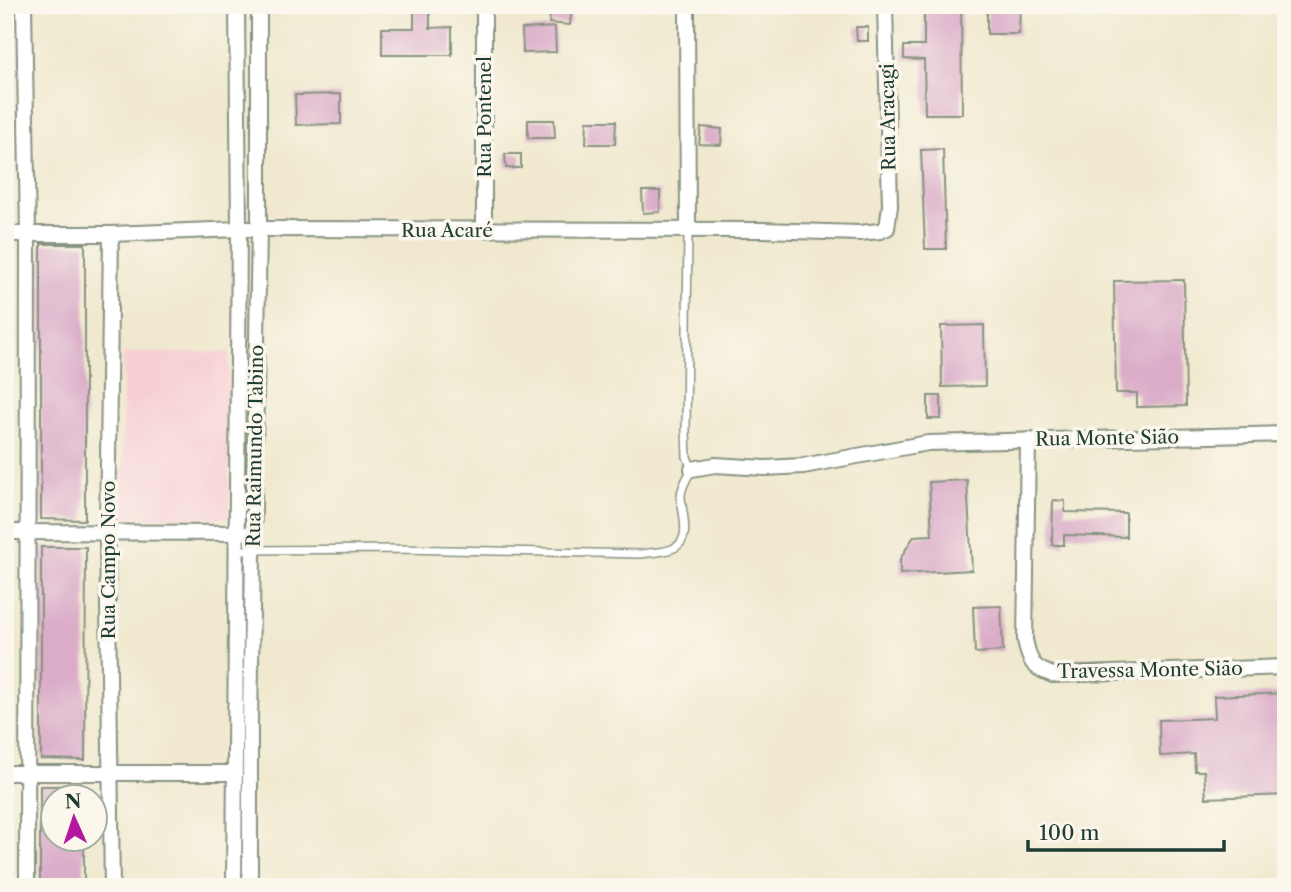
<svg xmlns="http://www.w3.org/2000/svg" width="1291" height="892" viewBox="0 0 1291 892" font-family="'Libre Caslon Text',serif">
	<style>
		.built { fill: #f7cfd3 }
		.building { fill: #daacc8 }
		.lines { fill: none; stroke-linecap: round; stroke-linejoin: round }
		.lane-casing { stroke: #889382; stroke-width: 10 }
		.street-casing { stroke: #889382; stroke-width: 18 }
		.lane { stroke: #fff; stroke-width: 7 }
		.street { stroke: #fff; stroke-width: 14 }
		.labels { text-anchor: middle; dominant-baseline: central; stroke-width: 7; stroke-linejoin: round; paint-order: stroke }
		.street-label { font-size: 19px; fill: #1f3d34; stroke: #fbf7ec }
	</style>
	<rect width="100%" height="100%" fill="#fbf7ec"/>
	<filter id="ink" filterUnits="userSpaceOnUse"><feTurbulence type="fractalNoise" baseFrequency=".0143" numOctaves="2"/><feDisplacementMap in="SourceGraphic" scale="14" xChannelSelector="R" yChannelSelector="G"/><feConvolveMatrix kernelMatrix="1 2 1 2 8 2 1 2 1" color-interpolation-filters="sRGB"/></filter>
	<filter id="wash" filterUnits="userSpaceOnUse"><feTurbulence type="fractalNoise" baseFrequency=".00686" numOctaves="4" result="noise"/><feDisplacementMap in="SourceGraphic" scale="28" xChannelSelector="R" yChannelSelector="G"/><feGaussianBlur stdDeviation="1.57" result="paint"/><feColorMatrix in="noise" values="0 0 0 0 0 0 0 0 0 0 0 0 0 0 0 0 0 1.4 0 .05"/><feComposite in="paint" operator="in"/></filter>
	<g filter="url(#wash)">
		<rect width="100%" height="100%" fill="#f0e9cf"/>
		<path class="built" d="M229 352V519L122 518 123 353Z"/>
		<g id="blocks">
			<g class="building">
				<path d="M414 5H430V28L452 27V55H382V28H414Z"/>
				<path d="M551 5H572L570 25 549 23Z"/>
				<path d="M924 5H961L962 114H925L924 60 904 59V46H924Z"/>
				<path d="M987 5H1020L1019 34H987Z"/>
				<path d="M555 27 556 52 523 53 522 29Z"/>
				<path d="M856 27H868V41H857Z"/>
				<path d="M341 94V124L296 125 295 95Z"/>
				<path d="M528 120H554L555 138H528Z"/>
				<path d="M587 121H616L615 144H586Z"/>
				<path d="M701 127 722 129 721 145 699 144Z"/>
				<path d="M943 149 946 249H925L921 150Z"/>
				<path d="M505 154H521V168H506Z"/>
				<path d="M642 191H660V212L643 213Z"/>
				<path d="M41 244H85V520L41 519Z"/>
				<path d="M1184 280 1186 406 1137 407V393H1116L1114 281Z"/>
				<path d="M984 325 985 386 942 387 941 326Z"/>
				<rect x="928" y="396" width="13" height="23"/>
				<path d="M967 480 972 570 900 574V559L914 536 932 535 929 482Z"/>
				<path d="M1053 500 1065 501V512L1126 513V537L1064 535V545H1052Z"/>
				<path d="M41 547H86L85 760 41 759Z"/>
				<path d="M1001 606 1003 651 975 653 973 607Z"/>
				<path d="M1286 693V795L1206 798 1204 771H1195L1194 754 1160 756 1159 720 1215 718 1214 696Z"/>
				<path d="M40 786H84V797H52V839H84V887H40Z"/>
			</g>
		</g>
	</g>
	<g filter="url(#ink)">
		<use href="#blocks" fill-opacity="0" stroke="#889382" stroke-width="2"/>
		<g class="lines">
			<g class="lane-casing">
				<path id="lane" d="M235 550 400 549 640 554C651 552 665 553 674 548 693 539 681 512 681 495 682 485 687 478 692 469L687 457 686 431 688 231"/>
			</g>
			<g class="street-casing">
				<g id="street">
					<path d="M24 5 28 234 27 887"/>
					<path d="M484 5V229"/>
					<path d="M687 5 688 231"/>
					<path d="M5 234H111L239 229 762 230 859 233 880 231 887 228 890 206 885 5"/>
					<path d="M111 234 107 534 112 887"/>
					<path d="M1028 440 1025 640C1030 662 1031 667 1053 675L1286 667"/>
					<path d="M692 469 715 465 765 468 803 466 928 443 1286 434"/>
					<path d="M5 532 242 533"/>
					<path d="M5 773H235"/>
					<path d="M234 887 239 229 237 5"/>
					<path d="M250 887V720L259 230V5"/>
				</g>
			</g>
			<use href="#lane" class="lane"/>
			<use href="#street" class="street"/>
		</g>
	</g>
	<g class="labels">
		<g class="street-label">
			<text transform="translate(484 117) rotate(-90)">Rua Pontenel</text>
			<text transform="translate(888 117) rotate(-91)">Rua Aracagi</text>
			<text x="447" y="230">Rua Acaré</text>
			<text transform="translate(1107 438) rotate(-1)">Rua Monte Sião</text>
			<text transform="translate(255 446) rotate(-89)">Rua Raimundo Tabino</text>
			<text transform="translate(108 560) rotate(-90)">Rua Campo Novo</text>
			<text transform="translate(1150 670) rotate(-1)">Travessa Monte Sião</text>
		</g>
	</g>
	<rect width="1291" height="892" fill="none" stroke="#fbf7ec" stroke-width="28"/>
	<g transform="translate(74 818) rotate(357)"><circle r="33" fill="#fbf7ec" stroke="#a3ada2" stroke-width="2"/>
	<path d="M0-5L12 26L0 18L-12 26Z" fill="#b5179e"/>
	<text y="-10" font-size="19" font-weight="bold" text-anchor="middle" fill="#1f3d34">N</text>
	</g>
	<path d="M1028 840v10h196v-10" fill="none" stroke="#1f3d34" stroke-width="3.5"/>
	<text x="1039" y="840" font-size="21" fill="#1f3d34" stroke="#fbf7ec" stroke-width="5" paint-order="stroke">100 m</text>
</svg>
